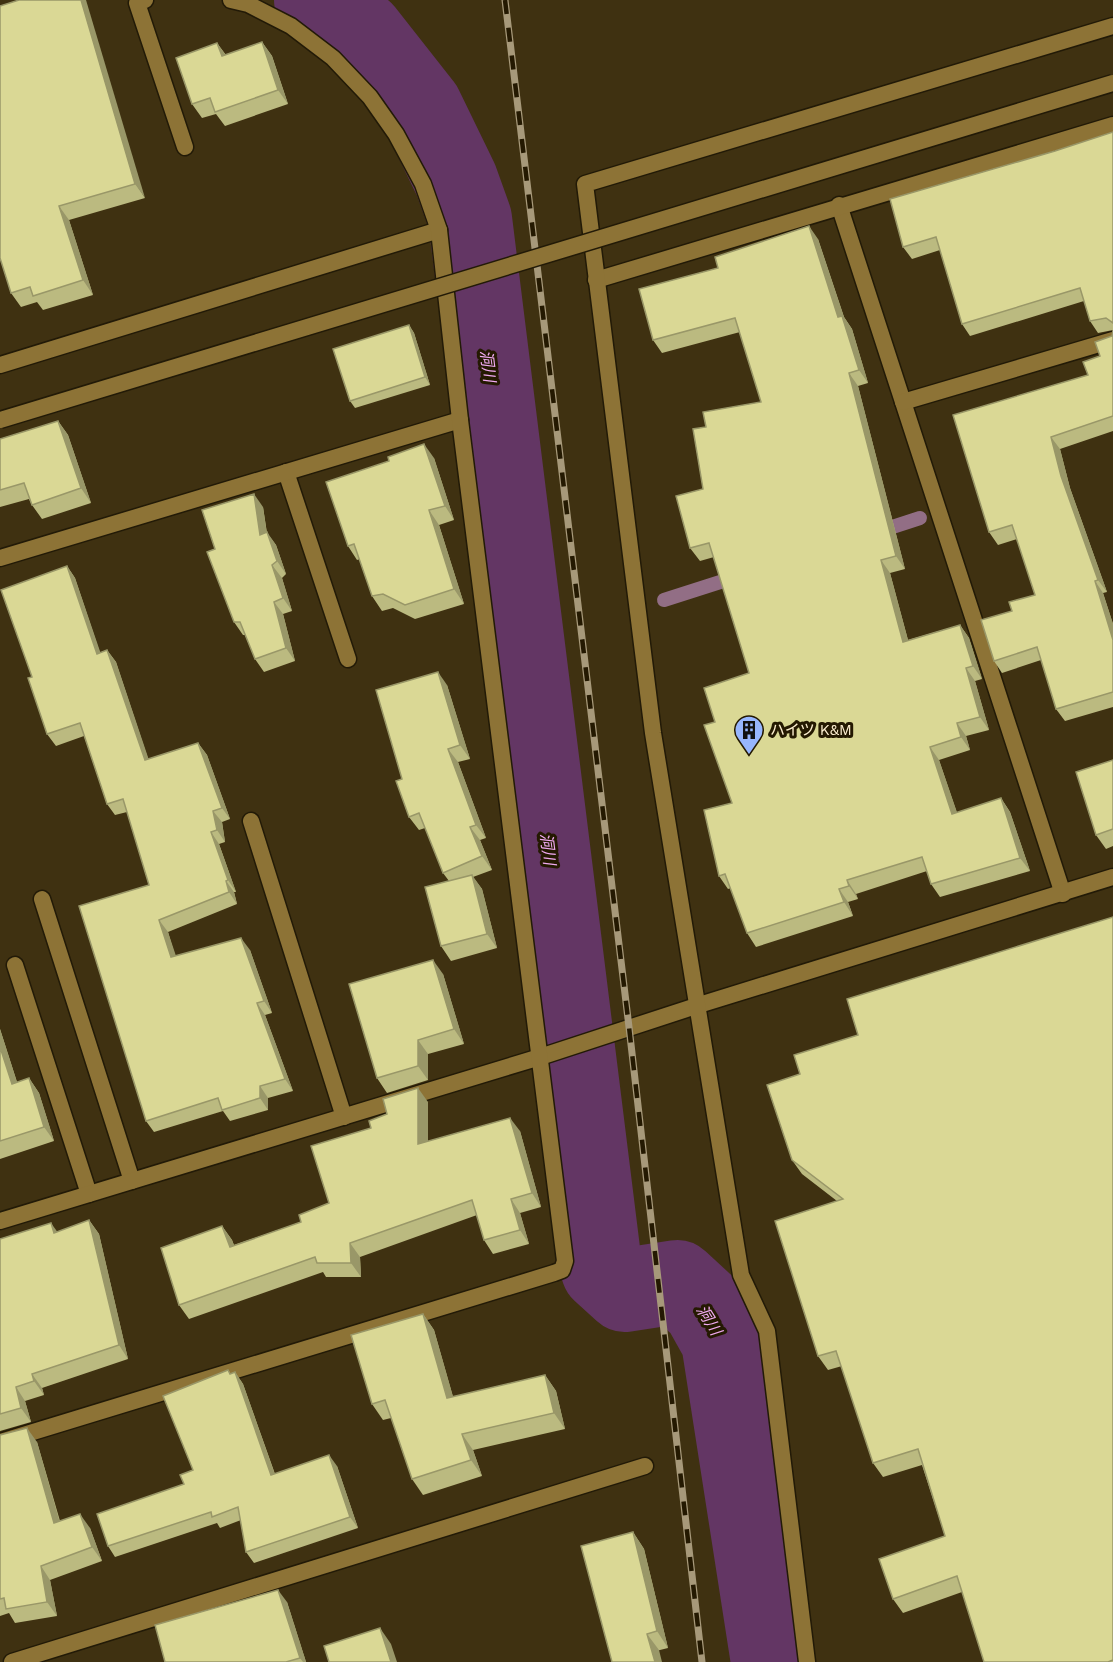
<svg xmlns="http://www.w3.org/2000/svg" width="1113" height="1662" viewBox="0 0 1113 1662" font-family="'Work Sans','Noto Sans JP',sans-serif">
	<style>
		.lines { fill: none; stroke-linecap: round; stroke-linejoin: round }
		.stream { stroke: #926e85; stroke-width: 14 }
		.river { stroke: #633664; stroke-width: 84 }
		.service-casing { stroke: #221a07; stroke-width: 19 }
		.minor-casing { stroke: #221a07; stroke-width: 19 }
		.service { stroke: #8d7336; stroke-width: 16 }
		.minor { stroke: #8d7336; stroke-width: 16 }
		.rail-casing { stroke: #a7997a; stroke-width: 7 }
		.rail { stroke: #241901; stroke-width: 4.5; stroke-dasharray: 14; stroke-linecap: butt }
		.tertiary-bridge-casing { stroke: #221a07; stroke-width: 19; stroke-linecap: butt }
		.tertiary-bridge { stroke: #8d7336; stroke-width: 16 }
		.wall { fill: #bbba80 }
		.shaded-wall { fill: #999768 }
		.building { fill: #dad895; stroke: #999768; stroke-width: 1.5 }
		.labels { text-anchor: middle; dominant-baseline: central; stroke-width: 6; stroke-linejoin: round; paint-order: stroke }
		.poi-label { font-size: 15px; fill: #fef0d1; stroke: #241901; text-anchor: start }
		.water-label { font-size: 16px; font-style: italic; fill: #f0aaf1; stroke: #241901 }
	</style>
	<rect width="100%" height="100%" fill="#3f3111"/>
	<g class="lines">
		<g class="stream">
			<path d="M877 532 920 518"/>
			<path d="M664 600 739 576"/>
		</g>
		<path class="river" d="M316 0 362 33 421 108 456 180 470 219 599 1258 603 1270 625 1290 677 1282 704 1307 723 1341 773 1662"/>
		<g class="service-casing">
			<g id="service">
				<path d="M286 472 348 659"/>
				<path d="M251 821 344 1117"/>
				<path d="M42 899 132 1181"/>
				<path d="M15 965 89 1194"/>
			</g>
		</g>
		<g class="minor-casing">
			<g id="minor">
				<path d="M145 0 137 3 185 147"/>
				<path d="M839 205 1063 894"/>
				<path d="M596 280 1113 125"/>
				<path d="M0 365 439 230"/>
				<path d="M903 402 1113 340"/>
				<path d="M0 558 460 420"/>
				<path d="M0 1221 540 1057 699 1005 1113 877"/>
				<path d="M0 1442 554 1273 562 1270 565 1261 460 420 439 230 423 184 396 134 370 97 333 58 291 26 248 4 231 0"/>
				<path d="M12 1662 645 1466"/>
				<path d="M807 1662 767 1331 741 1275 653 733 585 184 1113 26"/>
			</g>
		</g>
		<use href="#service" class="service"/>
		<use href="#minor" class="minor"/>
		<g class="rail-casing">
			<path id="rail" d="M505 0 629 1027 702 1662"/>
		</g>
		<use href="#rail" class="rail"/>
		<g class="tertiary-bridge-casing">
			<path id="tertiary-bridge" d="M0 420 1113 83"/>
		</g>
		<use href="#tertiary-bridge" class="tertiary-bridge"/>
	</g>
	<g class="wall">
		<path d="M19 0 145 198 69 220 93 295 43 310 37 302 21 307 11 293Z"/>
		<path d="M262 42 272 56 288 104 225 126 216 114 202 118 192 104 217 43 226 55Z"/>
		<path d="M1113 132V431L1060 449 1070 488 1107 592 1103 593 1113 624V707L1065 721 1056 709 1041 660 1002 673 994 661 1012 611 1035 595 1017 539 998 545 989 532 1100 356 1112 336 1113 330 1098 333 1090 321 1084 301 970 336 962 324 940 250 912 259 903 247 1055 151Z"/>
		<path d="M818 239 844 317 852 329 868 383 858 386 905 569 890 573 908 640 960 625 969 638 982 679 975 681 989 730 966 736 970 750 939 760 957 813 1001 798 1010 812 1030 871 940 897 931 884 927 871 856 894 858 899 848 902 853 916 756 947 747 933 731 888 728 889 719 876 732 803 715 722 749 673 714 557 700 561 690 548 703 489 706 427 761 402 740 332 662 353 653 340 718 268Z"/>
		<path d="M409 325 414 333 430 385 355 408 350 401Z"/>
		<path d="M58 421 68 435 91 503 42 519 32 505 29 499 0 507V439Z"/>
		<path d="M434 458 454 520 439 525 464 604 415 619 393 608 382 611 372 596 360 559 357 560 348 546Z"/>
		<path d="M263 507 267 533 276 545 286 574 282 578 292 611 283 614 295 661 264 672 255 659 245 635H243L234 622 215 549Z"/>
		<path d="M67 566 75 578 100 653 107 650 116 662 148 759 198 743 207 755 230 819 222 822 225 842 219 844 236 892H234L237 904 168 932 175 956 250 950 272 1013 265 1015 293 1091 268 1098V1110L230 1121 223 1111 154 1132 146 1121 149 885 127 812 115 815 107 804 84 736 56 746 47 734 32 677Z"/>
		<path d="M447 685 470 759 458 762 486 838 480 840 492 870 473 877 482 889 497 948 451 961 441 946 449 881 443 873 425 828 419 830 409 817 402 779Z"/>
		<path d="M1113 760V846L1106 849 1096 835Z"/>
		<path d="M1113 917V1662H984L962 1592 903 1613 893 1599 945 1536 922 1465 883 1477 873 1463 842 1366 828 1370 818 1356 837 1201 802 1174 792 1160 800 1074 858 1035Z"/>
		<path d="M443 974 464 1044 428 1054V1080L387 1093 377 1078Z"/>
		<path d="M0 1029 17 1082 29 1078 39 1093 54 1141 0 1159Z"/>
		<path d="M428 1102V1141L520 1131 541 1207 520 1213 529 1244 493 1254 484 1240 477 1215 360 1257 361 1277H326L323 1272 189 1319 179 1305 222 1226 232 1240 234 1245 301 1222 329 1203 371 1128Z"/>
		<path d="M89 1220 99 1234 128 1359 42 1388 44 1395 25 1401 31 1422 0 1431V1239L57 1232Z"/>
		<path d="M423 1314 434 1330 453 1397 545 1375 556 1391 565 1429 473 1450 482 1476 423 1495 412 1479 391 1418 383 1420 372 1404Z"/>
		<path d="M228 1370 231 1374 235 1372 243 1384 275 1474 337 1466 358 1528 254 1563 246 1552 241 1520 220 1528 217 1523 115 1557 108 1546 184 1484 193 1470Z"/>
		<path d="M0 1435 37 1442 60 1521 90 1528 102 1561 50 1580 57 1616 15 1623 9 1613 0 1616Z"/>
		<path d="M633 1532 644 1549 668 1648 612 1662Z"/>
		<path d="M287 1602 306 1662H165Z"/>
	</g>
	<g class="shaded-wall">
		<path d="M81 0H86L145 198 135 184Z"/>
		<path d="M262 42 272 56 288 104 278 90Z"/>
		<path d="M217 43 227 57 222 56Z"/>
		<path d="M59 206 69 220 93 295 83 280Z"/>
		<path d="M809 226 818 239 844 317 852 329 868 383 859 370 838 317Z"/>
		<path d="M409 325 414 333 430 385 425 377Z"/>
		<path d="M849 373 858 386 905 569 896 556Z"/>
		<path d="M58 421 68 435 91 503 81 488Z"/>
		<path d="M1051 437 1060 449 1070 488 1107 592 1098 580 1061 476Z"/>
		<path d="M424 444 434 458 454 520 445 506Z"/>
		<path d="M254 494 263 507 269 548 260 535Z"/>
		<path d="M429 510 439 525 464 604 454 589Z"/>
		<path d="M267 532 276 545 286 574 277 561Z"/>
		<path d="M881 560 890 573 912 655 903 642Z"/>
		<path d="M272 565 282 578 292 611 283 598Z"/>
		<path d="M67 566 75 578 105 666 97 654Z"/>
		<path d="M1095 581 1103 593 1113 624V640Z"/>
		<path d="M274 602 283 614 295 661 286 648Z"/>
		<path d="M960 625 969 638 982 679 973 666Z"/>
		<path d="M107 650 116 662 153 772 145 760Z"/>
		<path d="M966 668 975 681 989 730 980 717Z"/>
		<path d="M438 672 447 685 470 759 460 745Z"/>
		<path d="M957 723 966 736 970 750 961 737Z"/>
		<path d="M198 743 207 755 230 819 222 808Z"/>
		<path d="M930 747 939 760 962 827 952 814Z"/>
		<path d="M448 749 458 762 486 838 476 825Z"/>
		<path d="M1001 798 1010 812 1030 871 1020 858Z"/>
		<path d="M213 811 222 822 225 842 217 830Z"/>
		<path d="M470 827 480 840 492 870 482 856Z"/>
		<path d="M211 832 219 844 236 892 228 880Z"/>
		<path d="M472 875 482 889 497 948 487 934Z"/>
		<path d="M847 880 856 894 858 899 849 886Z"/>
		<path d="M226 881 234 892 237 904 229 892Z"/>
		<path d="M839 889 848 902 853 916 844 902Z"/>
		<path d="M159 920 168 932 180 968 171 957Z"/>
		<path d="M241 938 250 950 272 1013 264 1001Z"/>
		<path d="M433 960 443 974 464 1044 454 1029Z"/>
		<path d="M257 1003 265 1015 293 1091 285 1079Z"/>
		<path d="M0 1029 22 1098 12 1084 0 1047Z"/>
		<path d="M418 1040 428 1054V1080L418 1066Z"/>
		<path d="M29 1078 39 1093 54 1141 44 1127Z"/>
		<path d="M260 1086 268 1098V1110L260 1098Z"/>
		<path d="M418 1088 428 1102V1158L418 1144Z"/>
		<path d="M510 1118 520 1131 541 1207 532 1193Z"/>
		<path d="M511 1199 520 1213 529 1244 520 1230Z"/>
		<path d="M89 1220 99 1234 128 1359 119 1345Z"/>
		<path d="M51 1223 61 1237 54 1233Z"/>
		<path d="M222 1226 232 1240 239 1260 230 1247Z"/>
		<path d="M350 1243 360 1257 361 1277 351 1263Z"/>
		<path d="M423 1314 434 1330 458 1414 447 1398Z"/>
		<path d="M235 1372 243 1384 279 1486 271 1475Z"/>
		<path d="M32 1374 42 1388 44 1395 34 1381Z"/>
		<path d="M545 1375 556 1391 565 1429 554 1413Z"/>
		<path d="M16 1387 25 1401 31 1422 21 1408Z"/>
		<path d="M27 1428 37 1442 64 1537 54 1523Z"/>
		<path d="M462 1434 473 1450 482 1476 471 1460Z"/>
		<path d="M329 1455 337 1466 358 1528 350 1517Z"/>
		<path d="M80 1514 90 1528 102 1561 92 1547Z"/>
		<path d="M633 1532 644 1549 668 1648 657 1631Z"/>
		<path d="M41 1566 50 1580 57 1616 47 1602Z"/>
		<path d="M278 1590 287 1602 306 1662H303L300 1658Z"/>
		<path d="M380 1628 391 1644 397 1662H391Z"/>
		<path d="M647 1634 659 1650 662 1662H655Z"/>
	</g>
	<g class="building">
		<path d="M19 0H81L135 184 59 206 83 280 33 296 30 287 11 293 0 258V6Z"/>
		<path d="M262 42 278 90 215 112 210 98 192 104 176 58 217 43 222 56Z"/>
		<path d="M1113 132V323L1106 318 1090 321 1080 288 962 324 936 237 903 247 890 199 1055 151Z"/>
		<path d="M809 226 838 317 842 316 859 370 849 373 896 556 881 560 903 642 960 625 973 666 966 668 980 717 957 723 961 737 930 747 952 814 1001 798 1020 858 931 884 922 857 847 880 849 886 839 889 844 902 747 933 725 874 719 876 704 810 732 803 704 725 715 722 704 688 749 673 709 543 690 548 676 496 703 489 693 429 706 427 703 412 761 402 735 318 653 340 639 289 718 268 715 257Z"/>
		<path d="M409 325 425 377 350 401 333 349Z"/>
		<path d="M1113 330V416L1051 437 1061 476 1098 580 1095 581 1113 640V692L1056 709 1037 647 994 661 981 620 1012 611 1009 602 1035 595 1012 525 989 532 953 415 1088 375 1083 362 1100 356 1095 342 1112 336Z"/>
		<path d="M58 421 81 488 32 505 24 483 0 490V439Z"/>
		<path d="M424 444 445 506 429 510 454 589 405 605 383 594 372 596 354 544 348 546 326 482 389 461 388 457Z"/>
		<path d="M254 494 260 535 267 532 277 561 272 565 283 598 274 602 286 648 255 659 240 622H234L207 552 215 549 202 510Z"/>
		<path d="M67 566 97 654 107 650 145 760 198 743 222 808 213 811 217 830 211 832 228 880 226 881 229 892 159 920 171 957 241 938 264 1001 257 1003 285 1079 260 1086V1098L222 1110 218 1098 146 1121 79 906 149 885 123 799 107 804 80 723 47 734 28 678 32 677 1 590Z"/>
		<path d="M438 672 460 745 448 749 476 825 470 827 482 856 443 873 419 813 409 817 396 781 402 779 376 690Z"/>
		<path d="M1113 760V829L1096 835 1076 772Z"/>
		<path d="M472 875 487 934 441 946 425 887Z"/>
		<path d="M1113 917V1660L1108 1662H984L957 1576 893 1599 879 1559 945 1536 918 1449 873 1463 836 1351 818 1356 775 1221 843 1199 792 1160 767 1085 800 1074 794 1055 858 1035 847 999Z"/>
		<path d="M433 960 454 1029 418 1040V1066L377 1078 349 984Z"/>
		<path d="M0 1047 12 1084 29 1078 44 1127 0 1141Z"/>
		<path d="M418 1088V1144L510 1118 532 1193 511 1199 520 1230 484 1240 472 1200 350 1243 351 1263H317L315 1257 179 1305 161 1248 222 1226 230 1247 301 1222 299 1215 329 1203 311 1146 371 1128 369 1121 387 1114 383 1099Z"/>
		<path d="M89 1220 119 1345 32 1374 34 1381 16 1387 21 1408 0 1414V1239L51 1223 54 1233Z"/>
		<path d="M423 1314 447 1398 545 1375 554 1413 462 1434 471 1460 412 1479 385 1400 372 1404 351 1335Z"/>
		<path d="M228 1370 230 1374 235 1372 271 1475 329 1455 350 1517 246 1552 238 1507 212 1517 211 1512 108 1546 97 1514 184 1484 180 1475 193 1470 163 1396Z"/>
		<path d="M27 1428 54 1523 80 1514 92 1547 41 1566 47 1602 6 1609 4 1598 0 1599V1435Z"/>
		<path d="M633 1532 657 1631 647 1634 655 1662H612L581 1546Z"/>
		<path d="M278 1590 300 1658 286 1662H165L155 1625Z"/>
		<path d="M380 1628 391 1662H329L324 1646Z"/>
	</g>
	<defs>
		<g id="building-pin" transform="scale(1.5)"><path d="M0 17L-7.5 6A9.5 9.5 0 1 1 7.5 6Z" fill="#97b6fd" stroke="#241901"/><path d="M-4-6H4V6H1V3H-1V6H-4ZM-2.5-4.3h1.7v1.8h-1.7ZM.8-4.3h1.7v1.8H.8ZM-2.5-1h1.7V.8h-1.7ZM.8-1h1.7V.8H.8Z" fill="#111"/></g>
	</defs>
	<g fill-rule="evenodd">
		<use href="#building-pin" x="749" y="730"/>
	</g>
	<g class="labels">
		<g class="poi-label">
			<text x="770" y="730">ハイツ K&amp;M</text>
		</g>
		<g class="water-label">
			<text transform="translate(488 366) rotate(83)">洞川</text>
			<text transform="translate(548 849) rotate(83)">洞川</text>
			<text transform="translate(709 1320) rotate(58)">洞川</text>
		</g>
	</g>
</svg>
